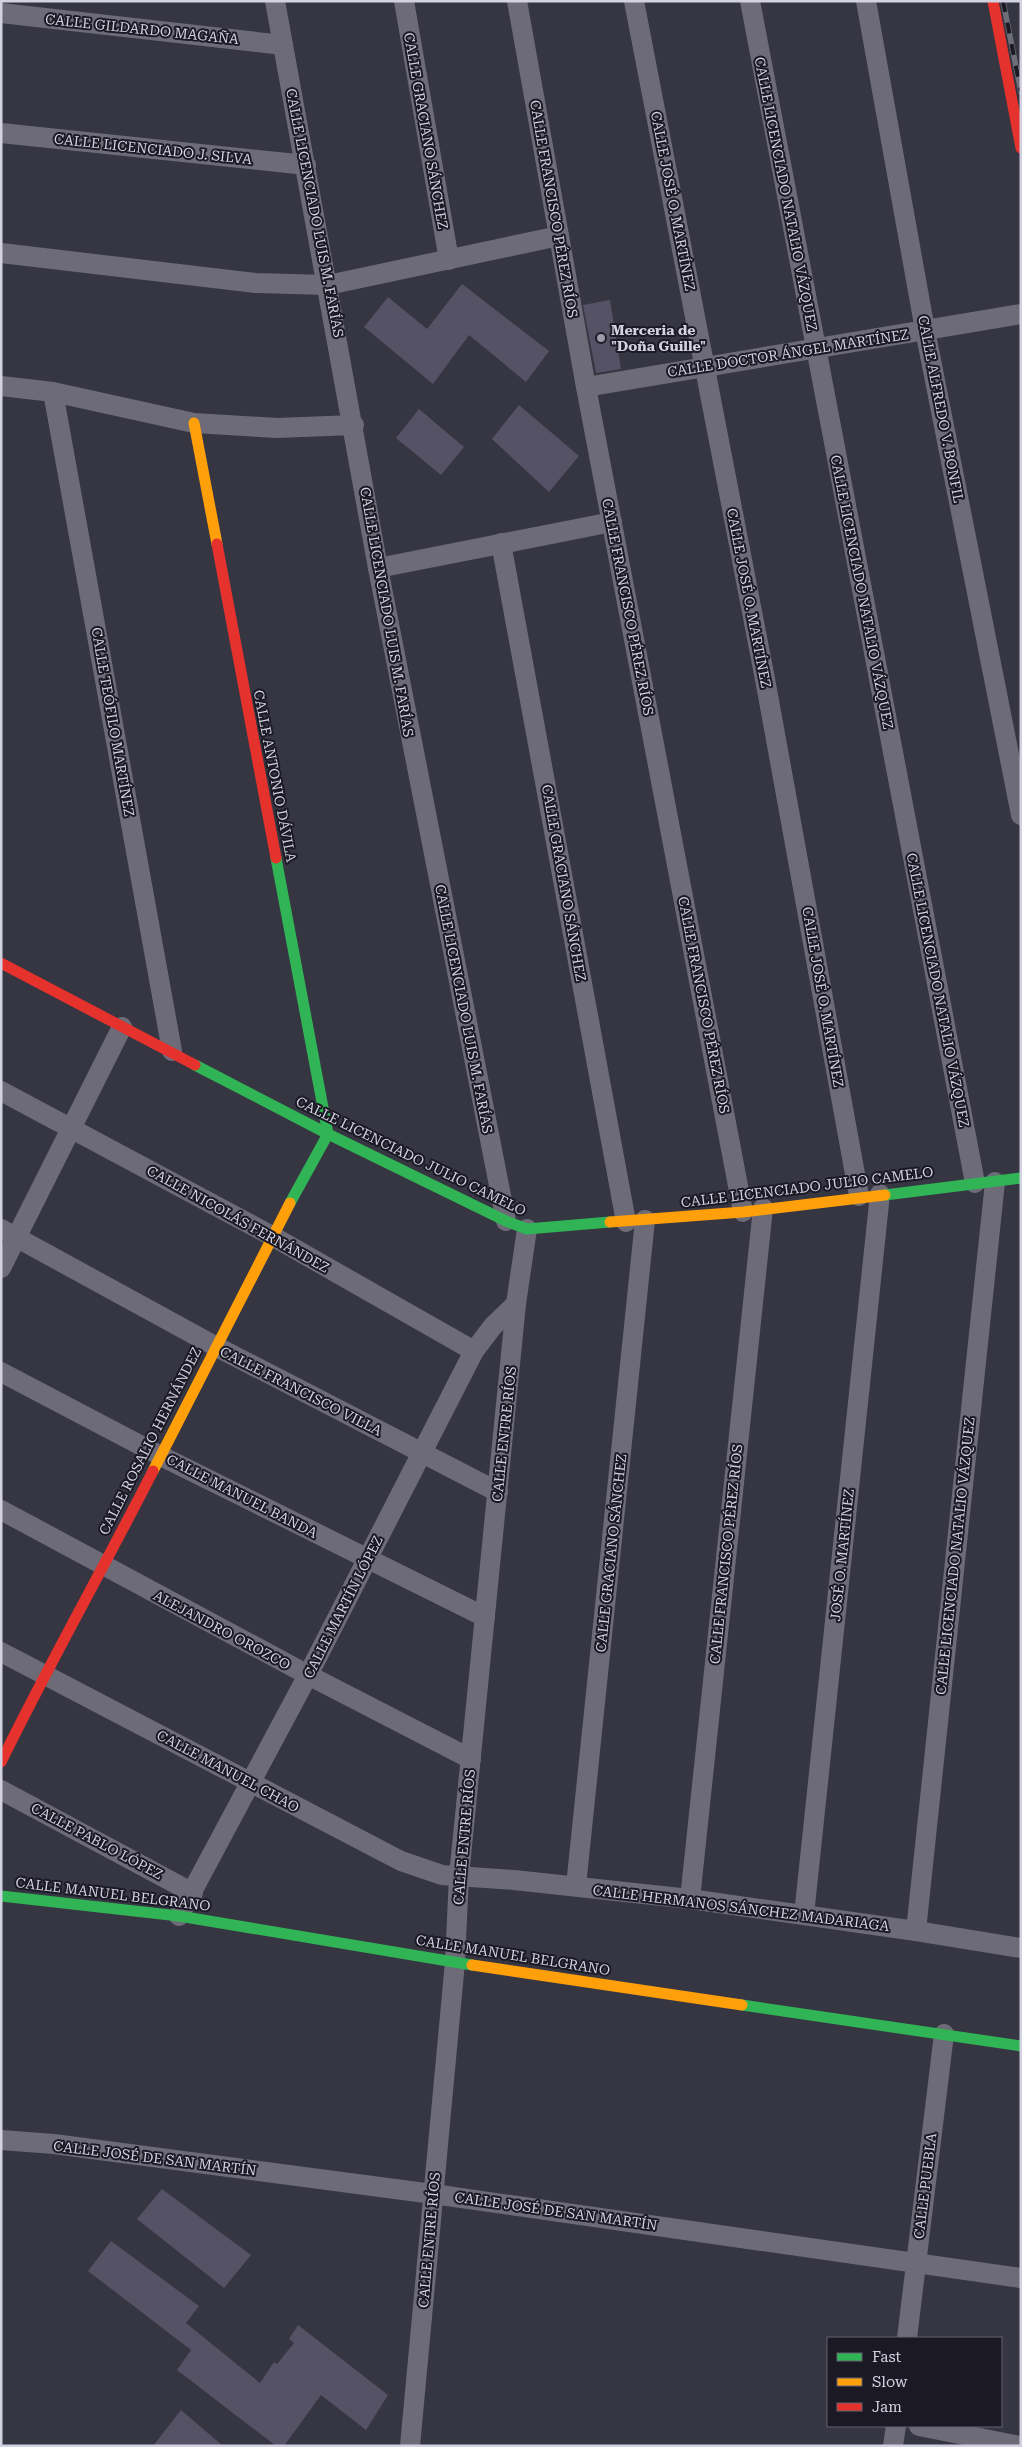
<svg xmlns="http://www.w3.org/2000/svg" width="1022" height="2447" viewBox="0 0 1022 2447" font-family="'Roboto Serif',serif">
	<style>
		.building { fill: #555266 }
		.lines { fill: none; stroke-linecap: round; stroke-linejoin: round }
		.street { stroke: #6c6b77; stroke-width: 20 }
		.fast { stroke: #30b455; stroke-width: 11 }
		.slow { stroke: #ff9f0a; stroke-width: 11 }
		.jam { stroke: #e5322d; stroke-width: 11 }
		.rail-casing { stroke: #6e6e78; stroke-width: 5.5 }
		.rail { stroke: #1a1924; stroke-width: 4; stroke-dasharray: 11; stroke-linecap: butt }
		.poi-dot { fill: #9c9baa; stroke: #1a1924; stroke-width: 2 }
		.labels { text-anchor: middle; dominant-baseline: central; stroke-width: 4; stroke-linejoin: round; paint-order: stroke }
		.street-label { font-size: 14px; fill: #d3d2e2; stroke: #1a1924 }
		.poi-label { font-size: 14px; font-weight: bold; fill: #d3d2e2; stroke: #1a1924; text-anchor: start }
	</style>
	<rect width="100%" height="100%" fill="#363542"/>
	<g class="building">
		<path d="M462 284 549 351 526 382 469 335 433 384 364 327 388 297 427 329Z"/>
		<path d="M610 300 621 369 596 373 583 305Z"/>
		<path d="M519 405 579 456 549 492 492 439Z"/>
		<path d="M419 409 464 447 441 475 396 438Z"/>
		<path d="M162 2189 251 2255 224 2288 137 2219Z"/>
		<path d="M111 2241 199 2306 186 2323 260 2383 274 2362 277 2364 294 2343 289 2339 298 2325 388 2395 366 2430 321 2395 284 2446H276L177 2370 191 2350 88 2271Z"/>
		<path d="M181 2410 223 2446H153Z"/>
	</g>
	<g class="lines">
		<g class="street">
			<path d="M275 1 378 568 506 1221"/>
			<path d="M404 1 449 260"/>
			<path d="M517 1 586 387 743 1212"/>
			<path d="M634 1 765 679 859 1196"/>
			<path d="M750 1 975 1183"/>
			<path d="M866 1 925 330 1021 815"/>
			<path d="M1 13 283 45"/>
			<path d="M1 133 306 165"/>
			<path d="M1 253 256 283 328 285 559 236"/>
			<path d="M1 386 53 392 194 423 277 428 354 425"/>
			<path d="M586 387 1021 314"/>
			<path d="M53 392 172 1051"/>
			<path d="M501 543 626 1222"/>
			<path d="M378 568 612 522"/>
			<path d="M1 1091 272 1236 474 1351"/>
			<path d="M1 1229 215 1346 498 1492"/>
			<path d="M1 1268 122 1027"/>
			<path d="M1 1372 159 1455 485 1617"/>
			<path d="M1 1510 308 1675 471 1759"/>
			<path d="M1 1652 401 1861 442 1875 514 1880 690 1899 916 1931 1021 1948"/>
			<path d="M1 1790 193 1893"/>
			<path d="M576 1886 645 1220"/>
			<path d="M690 1899 763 1208"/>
			<path d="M804 1915 880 1194"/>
			<path d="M179 1916 308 1675 474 1351 493 1326 516 1304"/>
			<path d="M916 1931 995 1182"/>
			<path d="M1 2140 54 2144 433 2194 1021 2278"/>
			<path d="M907 2338 944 2034"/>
			<path d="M919 2426 1020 2446"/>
			<path d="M410 2446 455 1962 459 1876 516 1304 527 1229"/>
			<path d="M893 2446 896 2426"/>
		</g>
		<g class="fast">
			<path d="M276 858 328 1134 290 1203"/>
			<path d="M195 1065 328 1134 506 1221 527 1229 610 1222"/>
			<path d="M885 1195 1021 1178"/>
			<path d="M1 1896 179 1916 472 1965"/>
			<path d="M742 2005 1021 2046"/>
		</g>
		<g class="slow">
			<path d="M194 423 217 544"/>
			<path d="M610 1222 743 1212 885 1195"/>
			<path d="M153 1471 290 1203"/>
			<path d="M472 1965 742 2005"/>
		</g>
		<g class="jam">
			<path d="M993 1 1021 148"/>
			<path d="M217 544 276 858"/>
			<path d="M1 963 195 1065"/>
			<path d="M1 1762C49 1664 103 1569 153 1471"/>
		</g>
		<g class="rail-casing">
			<path id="rail" d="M1003 1 1021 92"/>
		</g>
		<use href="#rail" class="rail"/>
	</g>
	<circle class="poi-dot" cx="601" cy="338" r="5"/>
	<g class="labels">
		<g class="street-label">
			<text transform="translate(142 29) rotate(6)">CALLE GILDARDO MAGAÑA</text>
			<text transform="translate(426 131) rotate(80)">CALLE GRACIANO SÁNCHEZ</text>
			<text transform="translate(153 149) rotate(6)">CALLE LICENCIADO J. SILVA</text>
			<text transform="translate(786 194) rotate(79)">CALLE LICENCIADO NATALIO VÁZQUEZ</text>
			<text transform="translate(673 201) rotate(79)">CALLE JOSÉ O. MARTÍNEZ</text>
			<text transform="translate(554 209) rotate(80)">CALLE FRANCISCO PÉREZ RÍOS</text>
			<text transform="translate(315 213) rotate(79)">CALLE LICENCIADO LUIS M. FARÍAS</text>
			<text transform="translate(788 353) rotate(-9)">CALLE DOCTOR ÁNGEL MARTÍNEZ</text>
			<text transform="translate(941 409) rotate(79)">CALLE ALFREDO V. BONFIL</text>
			<text transform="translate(862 592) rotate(79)">CALLE LICENCIADO NATALIO VÁZQUEZ</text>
			<text transform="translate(749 598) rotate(79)">CALLE JOSÉ O. MARTÍNEZ</text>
			<text transform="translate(628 607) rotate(79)">CALLE FRANCISCO PÉREZ RÍOS</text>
			<text transform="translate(387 612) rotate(80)">CALLE LICENCIADO LUIS M. FARÍAS</text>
			<text transform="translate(113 722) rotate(80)">CALLE TEÓFILO MARTÍNEZ</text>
			<text transform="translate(275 776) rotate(79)">CALLE ANTONIO DÁVILA</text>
			<text transform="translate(564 883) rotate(80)">CALLE GRACIANO SÁNCHEZ</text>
			<text transform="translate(938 990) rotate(79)">CALLE LICENCIADO NATALIO VÁZQUEZ</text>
			<text transform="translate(823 997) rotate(80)">CALLE JOSÉ O. MARTÍNEZ</text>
			<text transform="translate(704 1005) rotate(79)">CALLE FRANCISCO PÉREZ RÍOS</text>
			<text transform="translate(464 1009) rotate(79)">CALLE LICENCIADO LUIS M. FARÍAS</text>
			<text transform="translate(411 1156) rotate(26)">CALLE LICENCIADO JULIO CAMELO</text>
			<text transform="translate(807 1187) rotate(-7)">CALLE LICENCIADO JULIO CAMELO</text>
			<text transform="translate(238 1219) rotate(29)">CALLE NICOLÁS FERNÁNDEZ</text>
			<text transform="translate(301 1391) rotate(27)">CALLE FRANCISCO VILLA</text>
			<text transform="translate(504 1434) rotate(-84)">CALLE ENTRE RÍOS</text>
			<text transform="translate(150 1441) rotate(-63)">CALLE ROSALIO HERNÁNDEZ</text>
			<text transform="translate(242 1496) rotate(27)">CALLE MANUEL BANDA</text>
			<text transform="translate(611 1553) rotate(-84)">CALLE GRACIANO SÁNCHEZ</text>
			<text transform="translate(726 1554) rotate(-84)">CALLE FRANCISCO PÉREZ RÍOS</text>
			<text transform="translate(842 1555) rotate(-84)">JOSÉ O. MARTÍNEZ</text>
			<text transform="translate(955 1556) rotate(-84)">CALLE LICENCIADO NATALIO VÁZQUEZ</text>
			<text transform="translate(343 1607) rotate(-63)">CALLE MARTÍN LÓPEZ</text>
			<text transform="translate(222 1630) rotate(28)">ALEJANDRO OROZCO</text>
			<text transform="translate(228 1771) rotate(28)">CALLE MANUEL CHAO</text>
			<text transform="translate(464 1837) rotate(-85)">CALLE ENTRE RÍOS</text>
			<text transform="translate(97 1841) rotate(28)">CALLE PABLO LÓPEZ</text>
			<text transform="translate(113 1894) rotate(7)">CALLE MANUEL BELGRANO</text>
			<text transform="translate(741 1908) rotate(7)">CALLE HERMANOS SÁNCHEZ MADARIAGA</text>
			<text transform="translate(513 1955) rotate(9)">CALLE MANUEL BELGRANO</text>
			<text transform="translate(155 2158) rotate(7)">CALLE JOSÉ DE SAN MARTÍN</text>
			<text transform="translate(925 2186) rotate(-83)">CALLE PUEBLA</text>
			<text transform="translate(556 2211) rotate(8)">CALLE JOSÉ DE SAN MARTÍN</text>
			<text transform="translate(429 2240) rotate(-85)">CALLE ENTRE RÍOS</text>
		</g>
		<g class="poi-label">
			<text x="611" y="330">Merceria de<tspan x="611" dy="16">"Doña Guille"</tspan></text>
		</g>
	</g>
	<rect width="1022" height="2447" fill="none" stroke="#d3d2e2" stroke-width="5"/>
	<rect x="827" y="2337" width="175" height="90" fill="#1a1924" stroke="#646370"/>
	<rect x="837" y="2353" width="25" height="8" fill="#30b455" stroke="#646370"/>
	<text x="872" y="2362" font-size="15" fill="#d3d2e2">Fast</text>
	<rect x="837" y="2378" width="25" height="8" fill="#ff9f0a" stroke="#646370"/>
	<text x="872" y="2387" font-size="15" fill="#d3d2e2">Slow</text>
	<rect x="837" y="2403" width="25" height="8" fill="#e5322d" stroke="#646370"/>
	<text x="872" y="2412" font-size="15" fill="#d3d2e2">Jam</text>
</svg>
